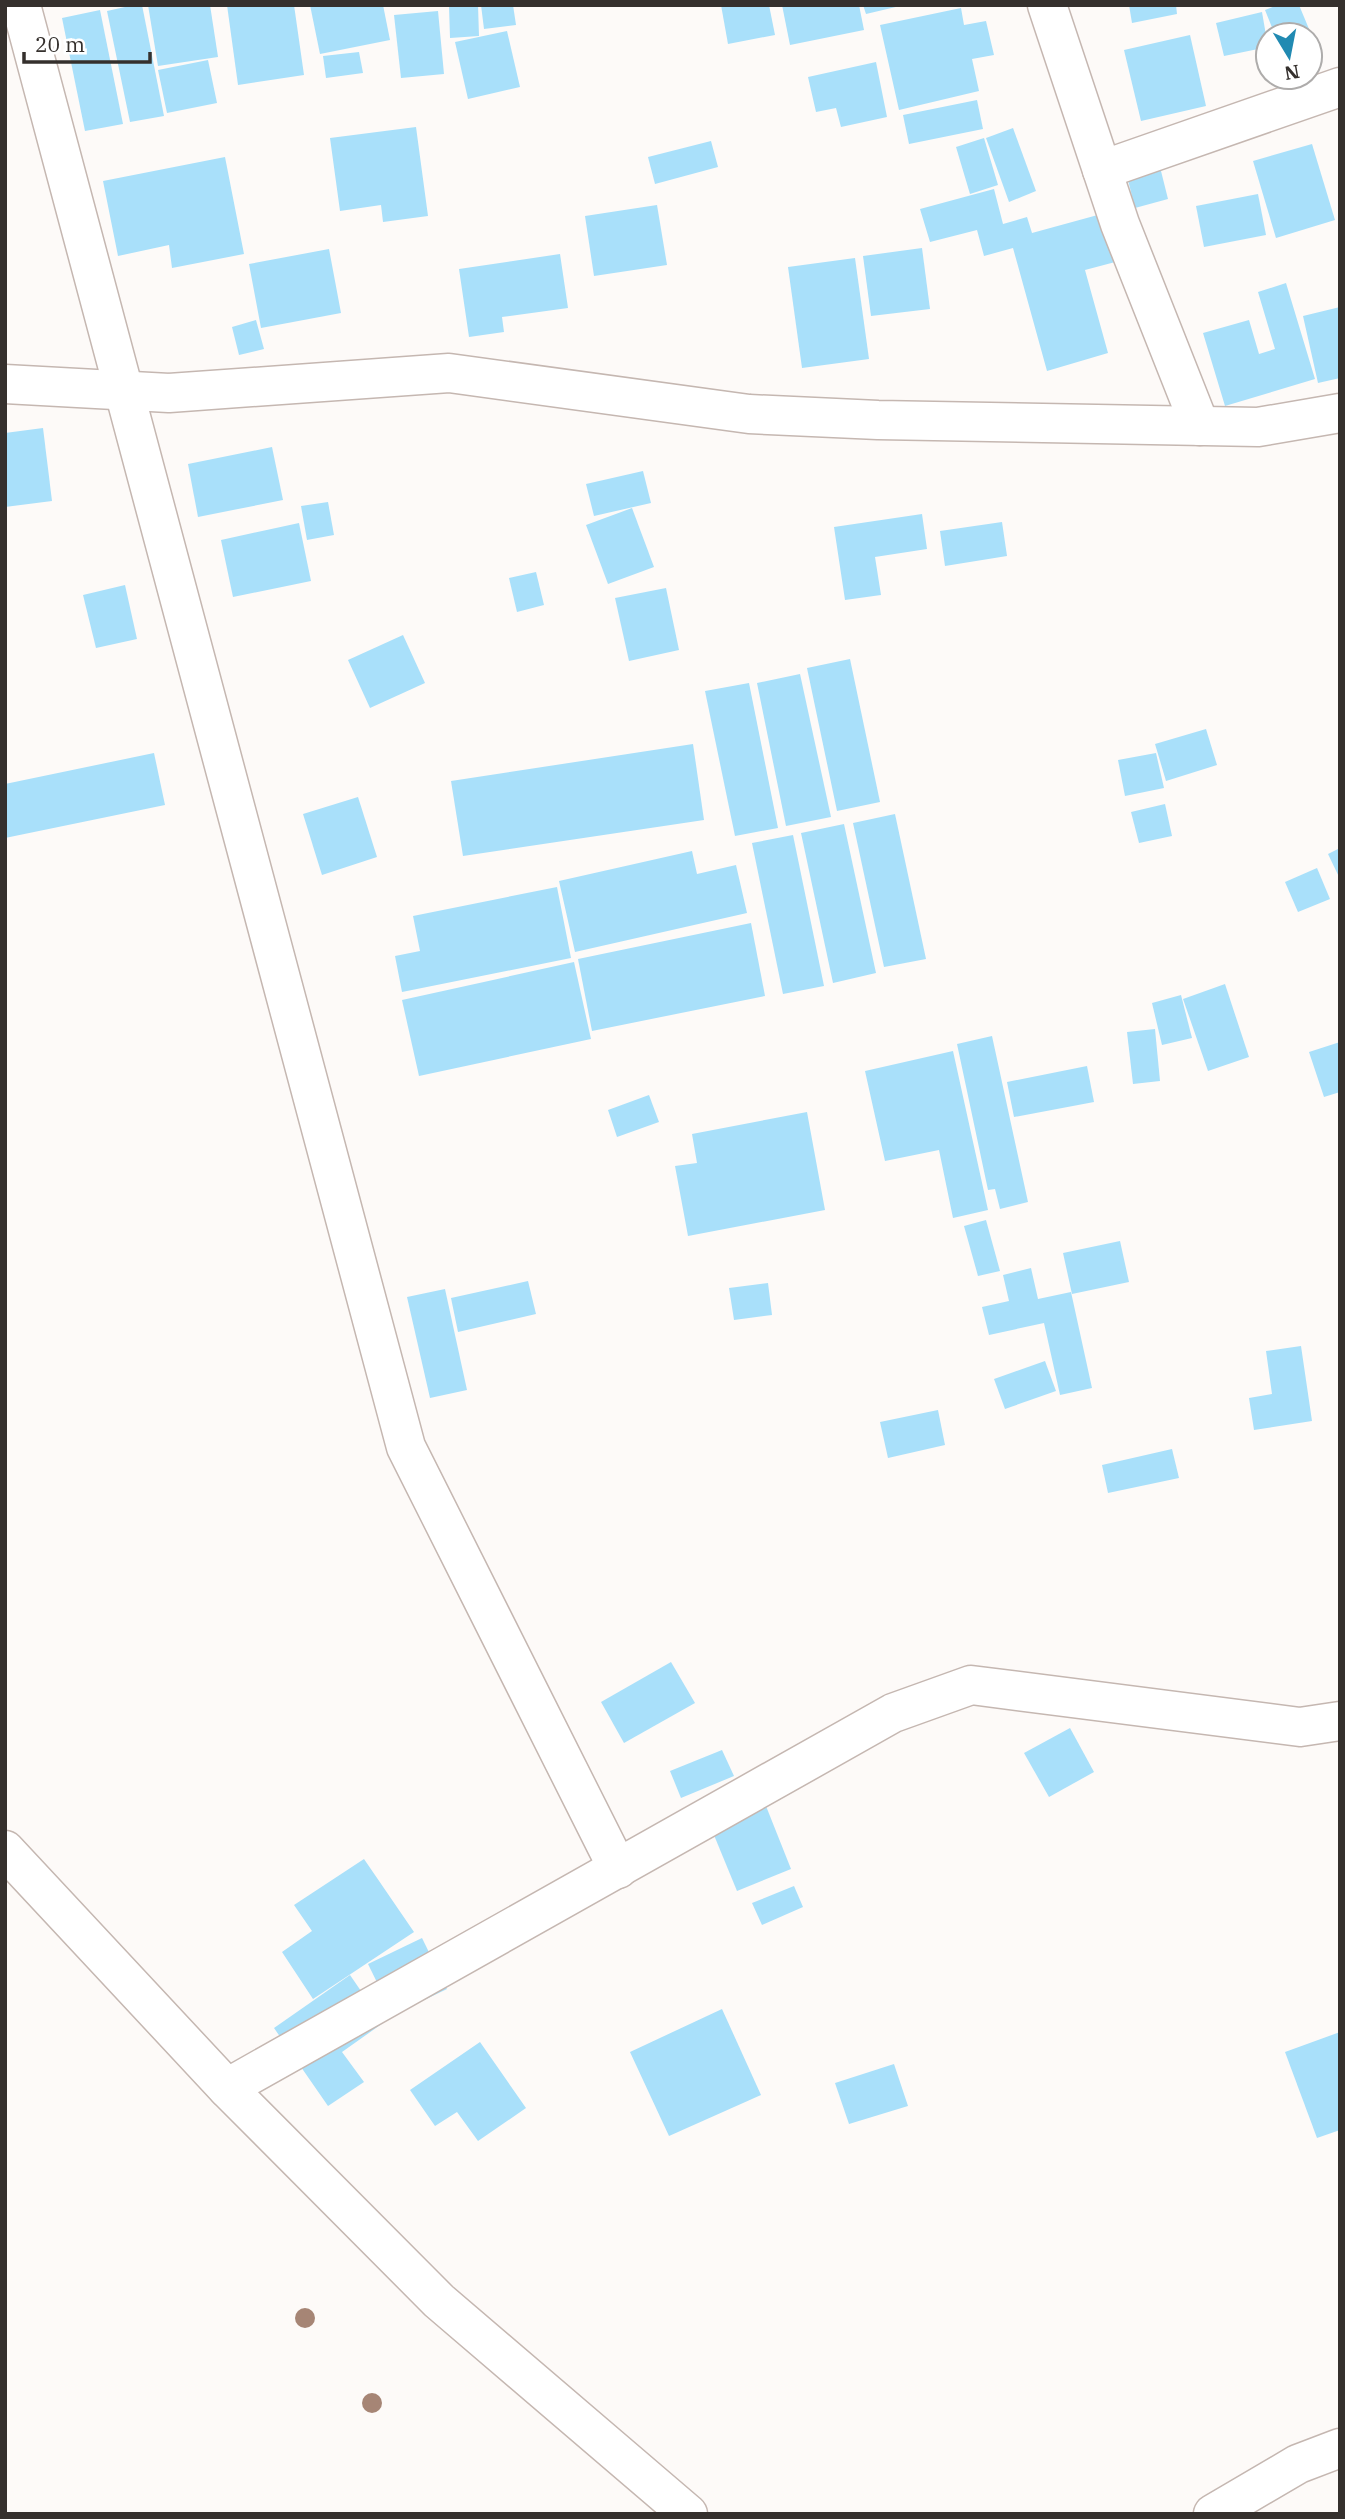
<svg xmlns="http://www.w3.org/2000/svg" width="1345" height="2519" viewBox="0 0 1345 2519" font-family="'IBM Plex Serif',serif">
	<style>
		.building { fill: #a9e0fa }
		.lines { fill: none; stroke-linecap: round; stroke-linejoin: round }
		.minor-casing { stroke: #c5b7b1; stroke-width: 41 }
		.minor { stroke: #fff; stroke-width: 38 }
		.tree { fill: #a68575 }
	</style>
	<rect width="100%" height="100%" fill="#fdfaf8"/>
	<g class="building">
		<path d="M134 5H142L164 116 130 122 107 11Z"/>
		<path d="M148 5H210L218 57 158 66Z"/>
		<path d="M227 5H294L304 75 238 85Z"/>
		<path d="M310 5H383L390 40 320 54Z"/>
		<path d="M449 5H478L479 36 450 38Z"/>
		<path d="M481 5H513L516 25 484 29Z"/>
		<path d="M721 5H769L775 35 728 44Z"/>
		<path d="M782 5H859L864 30 790 45Z"/>
		<path d="M863 5H900V6L866 14Z"/>
		<path d="M1129 5H1176L1177 14 1132 23Z"/>
		<path d="M1278 5H1299L1309 29 1293 35H1275L1265 10Z"/>
		<path d="M961 8 964 25 986 21 994 55 972 59 979 91 899 110 880 25Z"/>
		<path d="M100 10 123 124 85 131 62 18Z"/>
		<path d="M438 11 444 74 401 78 394 15Z"/>
		<path d="M1262 12 1268 47 1224 56 1216 23Z"/>
		<path d="M507 31 520 87 468 99 455 42Z"/>
		<path d="M1190 35 1206 106 1141 121 1124 50Z"/>
		<path d="M359 52 363 73 326 78 323 56Z"/>
		<path d="M208 60 217 103 167 113 158 70Z"/>
		<path d="M876 62 887 117 841 127 836 108 816 112 808 77Z"/>
		<path d="M977 100 983 129 909 144 903 115Z"/>
		<path d="M416 127 428 216 383 222 381 205 340 211 330 138Z"/>
		<path d="M1013 128 1036 191 1009 202 986 138Z"/>
		<path d="M984 138 998 185 970 194 956 147Z"/>
		<path d="M711 141 718 167 655 184 648 157Z"/>
		<path d="M1312 144 1335 220 1276 238 1253 161Z"/>
		<path d="M225 157 244 254 172 268 169 245 118 256 103 181Z"/>
		<path d="M1160 167 1168 199 1135 208 1127 176Z"/>
		<path d="M994 189 1003 224 1027 217 1032 233 1105 213 1119 261 1085 270 1108 353 1047 371 1013 248 984 256 977 230 930 242 920 209Z"/>
		<path d="M1258 194 1266 235 1204 247 1196 206Z"/>
		<path d="M657 205 667 265 594 276 585 216Z"/>
		<path d="M922 248 930 309 871 316 863 256Z"/>
		<path d="M329 249 341 313 261 328 249 264Z"/>
		<path d="M560 254 568 308 502 317 504 332 469 337 459 269Z"/>
		<path d="M855 258 869 359 802 368 788 267Z"/>
		<path d="M1286 283 1315 379 1225 406 1203 333 1249 320 1259 354 1275 349 1258 292Z"/>
		<path d="M1340 307V378L1318 383 1303 316Z"/>
		<path d="M256 320 264 349 239 355 232 327Z"/>
		<path d="M43 428 52 501 5 507V433Z"/>
		<path d="M272 447 283 500 198 517 188 464Z"/>
		<path d="M643 471 651 503 594 516 586 484Z"/>
		<path d="M328 502 334 535 307 540 301 506Z"/>
		<path d="M632 508 654 567 608 584 586 525Z"/>
		<path d="M922 514 927 549 875 557 881 595 845 600 834 527Z"/>
		<path d="M1002 522 1007 556 945 566 940 531Z"/>
		<path d="M299 523 311 581 233 597 221 540Z"/>
		<path d="M536 572 544 605 517 612 509 578Z"/>
		<path d="M125 585 137 639 96 648 83 595Z"/>
		<path d="M666 588 679 650 629 661 615 598Z"/>
		<path d="M403 635 425 683 370 708 348 660Z"/>
		<path d="M850 659 880 802 837 811 807 668Z"/>
		<path d="M800 674 831 817 786 826 757 683Z"/>
		<path d="M749 683 778 828 735 836 705 691Z"/>
		<path d="M1206 729 1217 765 1166 781 1155 744Z"/>
		<path d="M693 744 704 820 463 856 451 781Z"/>
		<path d="M154 753 165 805 5 838V784Z"/>
		<path d="M1156 753 1164 788 1125 796 1118 760Z"/>
		<path d="M358 797 377 857 322 875 303 814Z"/>
		<path d="M1165 804 1172 836 1139 843 1131 812Z"/>
		<path d="M895 814 926 959 884 967 853 823Z"/>
		<path d="M844 824 876 973 833 983 801 833Z"/>
		<path d="M793 835 824 986 783 994 752 843Z"/>
		<path d="M1340 848V879L1328 854Z"/>
		<path d="M692 851 697 874 736 865 747 913 575 952 559 881Z"/>
		<path d="M1317 868 1330 899 1298 912 1285 882Z"/>
		<path d="M557 887 571 958 402 992 395 956 420 951 413 916Z"/>
		<path d="M751 923 765 996 592 1031 578 959Z"/>
		<path d="M574 962 591 1039 419 1076 402 1000Z"/>
		<path d="M1225 984 1249 1057 1208 1071 1183 999Z"/>
		<path d="M1181 995 1192 1038 1162 1045 1152 1003Z"/>
		<path d="M1155 1029 1160 1081 1133 1084 1127 1032Z"/>
		<path d="M992 1036 1028 1202 1000 1209 995 1189 988 1190 957 1044Z"/>
		<path d="M1340 1042V1092L1324 1097 1309 1052Z"/>
		<path d="M953 1051 988 1210 953 1218 939 1150 885 1161 865 1071Z"/>
		<path d="M1087 1066 1094 1102 1014 1117 1007 1082Z"/>
		<path d="M649 1095 659 1122 617 1137 608 1110Z"/>
		<path d="M807 1112 825 1210 688 1236 675 1166 697 1163 692 1134Z"/>
		<path d="M986 1220 1000 1271 978 1276 964 1226Z"/>
		<path d="M1120 1241 1129 1282 1072 1294 1063 1253Z"/>
		<path d="M1031 1268 1038 1299 1071 1292 1092 1388 1060 1395 1044 1323 989 1335 982 1307 1009 1301 1003 1275Z"/>
		<path d="M528 1281 536 1314 458 1332 451 1298Z"/>
		<path d="M768 1283 772 1315 734 1320 729 1288Z"/>
		<path d="M445 1289 467 1390 430 1398 407 1297Z"/>
		<path d="M1301 1346 1312 1421 1254 1430 1249 1398 1272 1394 1266 1351Z"/>
		<path d="M1045 1361 1056 1391 1005 1409 994 1379Z"/>
		<path d="M938 1410 945 1445 888 1458 880 1422Z"/>
		<path d="M1172 1449 1179 1478 1108 1493 1102 1465Z"/>
		<path d="M671 1662 695 1703 624 1743 601 1702Z"/>
		<path d="M1070 1728 1094 1772 1049 1797 1024 1753Z"/>
		<path d="M722 1750 734 1776 681 1798 670 1771Z"/>
		<path d="M764 1801 791 1869 737 1891 709 1823Z"/>
		<path d="M364 1859 414 1932 313 1999 282 1952 312 1931 294 1905Z"/>
		<path d="M794 1886 803 1907 762 1925 752 1903Z"/>
		<path d="M422 1938 447 1989 393 2015 368 1964Z"/>
		<path d="M350 1975 383 2023 342 2052 364 2082 328 2106 274 2028Z"/>
		<path d="M722 2009 761 2095 669 2136 630 2052Z"/>
		<path d="M1340 2032V2130L1317 2138 1285 2052Z"/>
		<path d="M480 2042 526 2108 478 2141 457 2112 435 2126 410 2090Z"/>
		<path d="M894 2064 908 2106 849 2124 835 2083Z"/>
	</g>
	<g class="lines">
		<g class="minor-casing">
			<g id="minor">
				<path d="M21 5 406 1447 618 1869"/>
				<path d="M1047 5 1120 224 1200 426"/>
				<path d="M1102 170 1340 87"/>
				<path d="M5 384 169 393 449 373 749 414 878 420 1258 427 1340 413"/>
				<path d="M5 1850 227 2088 439 2301 688 2514"/>
				<path d="M227 2088 893 1713 971 1685 1300 1727 1340 1721"/>
				<path d="M1213 2514 1298 2464 1340 2448"/>
			</g>
		</g>
		<use href="#minor" class="minor"/>
	</g>
	<g class="tree">
		<circle cx="305" cy="2318" r="10"/>
		<circle cx="372" cy="2403" r="10"/>
	</g>
	<rect width="1345" height="2519" fill="none" stroke="#35302d" stroke-width="14"/>
	<g transform="translate(1289 56) rotate(170)"><circle r="33" fill="#ffffff" stroke="#aeacab" stroke-width="2"/>
	<path d="M0-5L12 26L0 18L-12 26Z" fill="#218ab2"/>
	<text y="-10" font-size="19" font-weight="bold" text-anchor="middle" fill="#35302d">N</text>
	</g>
	<path d="M24 52v10h126v-10" fill="none" stroke="#35302d" stroke-width="3.5"/>
	<text x="35" y="52" font-size="21" fill="#35302d" stroke="#ffffff" stroke-width="5" paint-order="stroke">20 m</text>
</svg>
